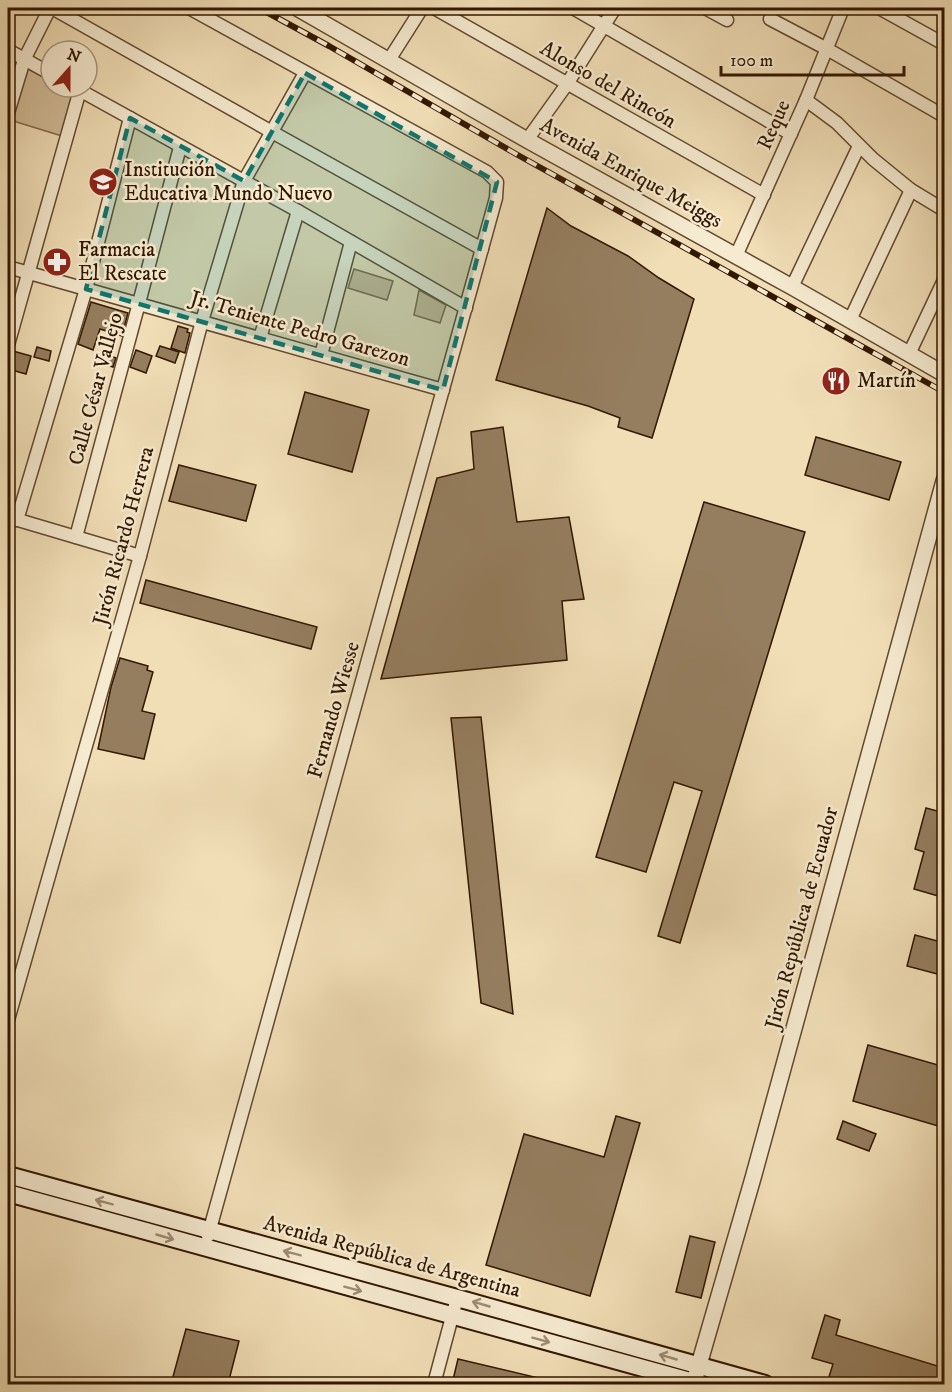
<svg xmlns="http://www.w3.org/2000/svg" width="952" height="1392" viewBox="0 0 952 1392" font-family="'IM FELL DW Pica',serif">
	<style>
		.green { fill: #d1bc98; stroke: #826a4c; stroke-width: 1.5 }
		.building { fill: #957e5f; stroke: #321700; stroke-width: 1.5 }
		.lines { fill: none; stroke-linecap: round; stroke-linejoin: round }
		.minor-casing { stroke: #62492e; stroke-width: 15 }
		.tertiary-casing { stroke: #62492e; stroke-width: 18 }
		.secondary-casing { stroke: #321700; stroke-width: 20 }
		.minor { stroke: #f6ead0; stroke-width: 12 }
		.tertiary { stroke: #f6ead0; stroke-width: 15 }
		.secondary { stroke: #f6ead0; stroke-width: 16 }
		.rail-casing { stroke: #321700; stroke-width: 6 }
		.rail { stroke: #f6ead0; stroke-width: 4; stroke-dasharray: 11; stroke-linecap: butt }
		.oneway { stroke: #9e8b72 }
		.marked { fill: #0f766e; fill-opacity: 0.2; stroke: #0f766e; stroke-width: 4.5; stroke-dasharray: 12 8; stroke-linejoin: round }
		.labels { text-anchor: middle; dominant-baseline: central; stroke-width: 5; stroke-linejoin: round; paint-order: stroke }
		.street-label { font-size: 21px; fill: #321700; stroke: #f6ead0 }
		.poi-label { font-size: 21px; fill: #321700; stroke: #f6ead0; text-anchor: start }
	</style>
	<rect width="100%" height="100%" fill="#f1deb7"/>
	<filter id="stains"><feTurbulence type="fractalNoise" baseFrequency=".00333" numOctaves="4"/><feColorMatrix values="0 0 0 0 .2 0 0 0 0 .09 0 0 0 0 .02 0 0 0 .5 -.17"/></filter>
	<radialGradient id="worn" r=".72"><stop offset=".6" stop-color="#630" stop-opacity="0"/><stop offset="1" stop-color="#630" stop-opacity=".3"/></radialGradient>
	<g class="green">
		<path d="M28 69 51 81V87H62L74 93 62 136 10 120Z"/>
		<path d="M354 269 393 281 387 300 348 288Z"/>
		<path d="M419 290 446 305 440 323 414 315Z"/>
	</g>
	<g class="building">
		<path d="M547 208 571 226 628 256 659 278 694 299 652 438 618 427 620 418 588 406 496 380Z"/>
		<path d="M91 302 128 313 122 336 100 329 93 350 78 344Z"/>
		<path d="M178 326 188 329 187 332 190 333 185 353 171 348Z"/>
		<path d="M160 346 179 352 175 363 156 356Z"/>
		<path d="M37 347 51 351 49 361 34 357Z"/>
		<path d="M136 350 152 356 146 373 130 367Z"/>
		<path d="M13 351 31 356 26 374 8 369 11 353Z"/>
		<path d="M102 353 116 358 113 367 100 363Z"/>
		<path d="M305 392 369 410 352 472 288 454Z"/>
		<path d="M503 427 517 522 569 517 584 599 562 601 567 660 381 679 437 478 474 469 471 432Z"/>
		<path d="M816 437 901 462 889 500 805 475Z"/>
		<path d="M179 465 256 485 246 521 169 501Z"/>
		<path d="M704 502 805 532 680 943 658 936 702 791 674 782 646 872 596 857Z"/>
		<path d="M146 580 317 627 311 649 140 603Z"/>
		<path d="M120 658 148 666 147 670 153 672 142 711 155 714 144 759 98 749 111 687Z"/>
		<path d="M481 717 513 1014 481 1003 451 718Z"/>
		<path d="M926 808 945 813V898L914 889 924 852 915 849Z"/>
		<path d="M915 935 945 943V976L907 966Z"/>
		<path d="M868 1045 945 1067V1128L853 1101Z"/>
		<path d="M616 1116 640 1123 590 1296 486 1265 524 1134 604 1157Z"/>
		<path d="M843 1121 876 1134 869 1151 837 1139Z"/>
		<path d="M690 1236 715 1242 701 1298 676 1292Z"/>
		<path d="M825 1315 840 1320 836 1335 944 1368 939 1384H842L828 1380 833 1364 812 1358Z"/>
		<path d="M186 1329 239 1341 228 1384H171Z"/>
		<path d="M458 1359 551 1381V1384H452Z"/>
	</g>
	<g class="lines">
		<g class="minor-casing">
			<g id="minor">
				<path d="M52 8 272 132 482 249"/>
				<path d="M189 8 487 172 497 182 496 198 460 328 208 1236"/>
				<path d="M434 8 764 195"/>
				<path d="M573 8 791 134"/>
				<path d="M705 8 727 20"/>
				<path d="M879 8 944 44"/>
				<path d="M770 19 827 49 944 116"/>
				<path d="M8 50 51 74"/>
				<path d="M389 60 422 8"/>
				<path d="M74 87 298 211 466 308"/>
				<path d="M806 100 837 123 873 159 911 190 944 210"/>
				<path d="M8 113 24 60 50 8"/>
				<path d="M527 140 567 84 615 8"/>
				<path d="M736 256 806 100 843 8"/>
				<path d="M8 267 443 390"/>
				<path d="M792 287 859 146"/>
				<path d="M850 320 911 190"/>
				<path d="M260 338 298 211"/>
				<path d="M8 345 80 90"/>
				<path d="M909 354 944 280"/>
				<path d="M321 355 351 242"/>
				<path d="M8 517 140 556"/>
				<path d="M17 520 86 289 130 118"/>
				<path d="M76 537 139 303 180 147"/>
				<path d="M8 1020 140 556 202 321 244 181 305 73"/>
				<path d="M434 1384 457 1298"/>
			</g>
		</g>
		<g class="tertiary-casing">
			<g id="tertiary">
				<path d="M297 8 527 140 792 287 944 374"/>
				<path d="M694 1382 753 1178 944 481"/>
			</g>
		</g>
		<g class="secondary-casing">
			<g id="secondary">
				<path d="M8 1175 457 1298 765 1384"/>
				<path d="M8 1193 701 1384"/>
			</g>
		</g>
		<use href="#minor" class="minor"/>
		<use href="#tertiary" class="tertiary"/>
		<use href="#secondary" class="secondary"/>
		<g class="rail-casing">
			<path id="rail" d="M259 8 329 46 516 154 944 392"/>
		</g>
		<use href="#rail" class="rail"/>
	</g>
	<defs><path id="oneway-shaft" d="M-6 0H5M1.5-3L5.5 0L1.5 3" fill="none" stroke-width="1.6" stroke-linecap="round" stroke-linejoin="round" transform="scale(1.5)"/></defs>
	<g class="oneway">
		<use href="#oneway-shaft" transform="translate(104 1202) rotate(-165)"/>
		<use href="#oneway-shaft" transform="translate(165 1237) rotate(16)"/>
		<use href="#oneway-shaft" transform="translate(292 1253) rotate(-165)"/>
		<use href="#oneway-shaft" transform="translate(353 1289) rotate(15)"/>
		<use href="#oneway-shaft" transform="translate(481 1304) rotate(-164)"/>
		<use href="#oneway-shaft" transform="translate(541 1340) rotate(15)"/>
		<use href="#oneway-shaft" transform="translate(668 1357) rotate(-164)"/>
	</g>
	<path class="marked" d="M305 73 497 182 443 390 86 289 130 118 244 181Z"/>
	<defs>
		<g id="school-disc" transform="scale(1.5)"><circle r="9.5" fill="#8f2418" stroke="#f6ead0"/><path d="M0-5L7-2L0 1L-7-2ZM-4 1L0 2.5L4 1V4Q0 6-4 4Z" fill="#fff"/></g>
		<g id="pharmacy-disc" transform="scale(1.5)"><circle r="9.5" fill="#8f2418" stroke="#f6ead0"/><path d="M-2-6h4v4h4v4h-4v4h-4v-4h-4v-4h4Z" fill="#fff"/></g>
		<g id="restaurant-disc" transform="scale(1.5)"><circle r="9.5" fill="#8f2418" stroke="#f6ead0"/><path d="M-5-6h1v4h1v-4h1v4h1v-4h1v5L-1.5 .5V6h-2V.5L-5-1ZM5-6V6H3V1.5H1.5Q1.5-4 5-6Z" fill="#fff"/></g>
	</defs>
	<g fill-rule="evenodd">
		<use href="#school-disc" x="103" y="182"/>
		<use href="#pharmacy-disc" x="57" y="262"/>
		<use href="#restaurant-disc" x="836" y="381"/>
	</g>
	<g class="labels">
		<g class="street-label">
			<text transform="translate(608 85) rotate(30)">Alonso del Rincón</text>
			<text transform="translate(774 125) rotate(-66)">Reque</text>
			<text transform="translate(631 173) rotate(29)">Avenida Enrique Meiggs</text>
			<text transform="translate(300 329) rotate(16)">Jr. Teniente Pedro Garezon</text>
			<text transform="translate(96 389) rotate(-75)">Calle César Vallejo</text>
			<text transform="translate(124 536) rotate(-75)">Jirón Ricardo Herrera</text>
			<text transform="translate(334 710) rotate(-74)">Fernando Wiesse</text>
			<text transform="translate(802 918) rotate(-75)">Jirón República de Ecuador</text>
			<text transform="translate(392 1257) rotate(15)">Avenida República de Argentina</text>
		</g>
		<g class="poi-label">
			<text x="124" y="170">Institución<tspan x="124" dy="24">Educativa Mundo Nuevo</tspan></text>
			<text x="78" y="250">Farmacia<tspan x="78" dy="24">El Rescate</tspan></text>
			<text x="857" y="381">Martín</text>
		</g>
	</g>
	<rect width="952" height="1392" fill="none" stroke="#f1deb7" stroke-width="30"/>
	<rect x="9" y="9" width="934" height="1374" fill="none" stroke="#321700" stroke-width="3"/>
	<rect x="15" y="15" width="922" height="1362" fill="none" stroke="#321700" stroke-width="1.5"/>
	<g transform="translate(69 69) rotate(21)"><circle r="28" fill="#f6ead0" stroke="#a8967d" stroke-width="1.5"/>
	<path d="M0-4.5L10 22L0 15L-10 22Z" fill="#8f2418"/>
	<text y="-9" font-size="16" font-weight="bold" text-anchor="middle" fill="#321700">N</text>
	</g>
	<path d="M721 66v9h183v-9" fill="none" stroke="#321700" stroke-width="3"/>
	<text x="730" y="66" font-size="18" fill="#321700" stroke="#f6ead0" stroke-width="4.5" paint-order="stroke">100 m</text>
	<rect width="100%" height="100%" filter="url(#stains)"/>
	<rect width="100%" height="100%" fill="url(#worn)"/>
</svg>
